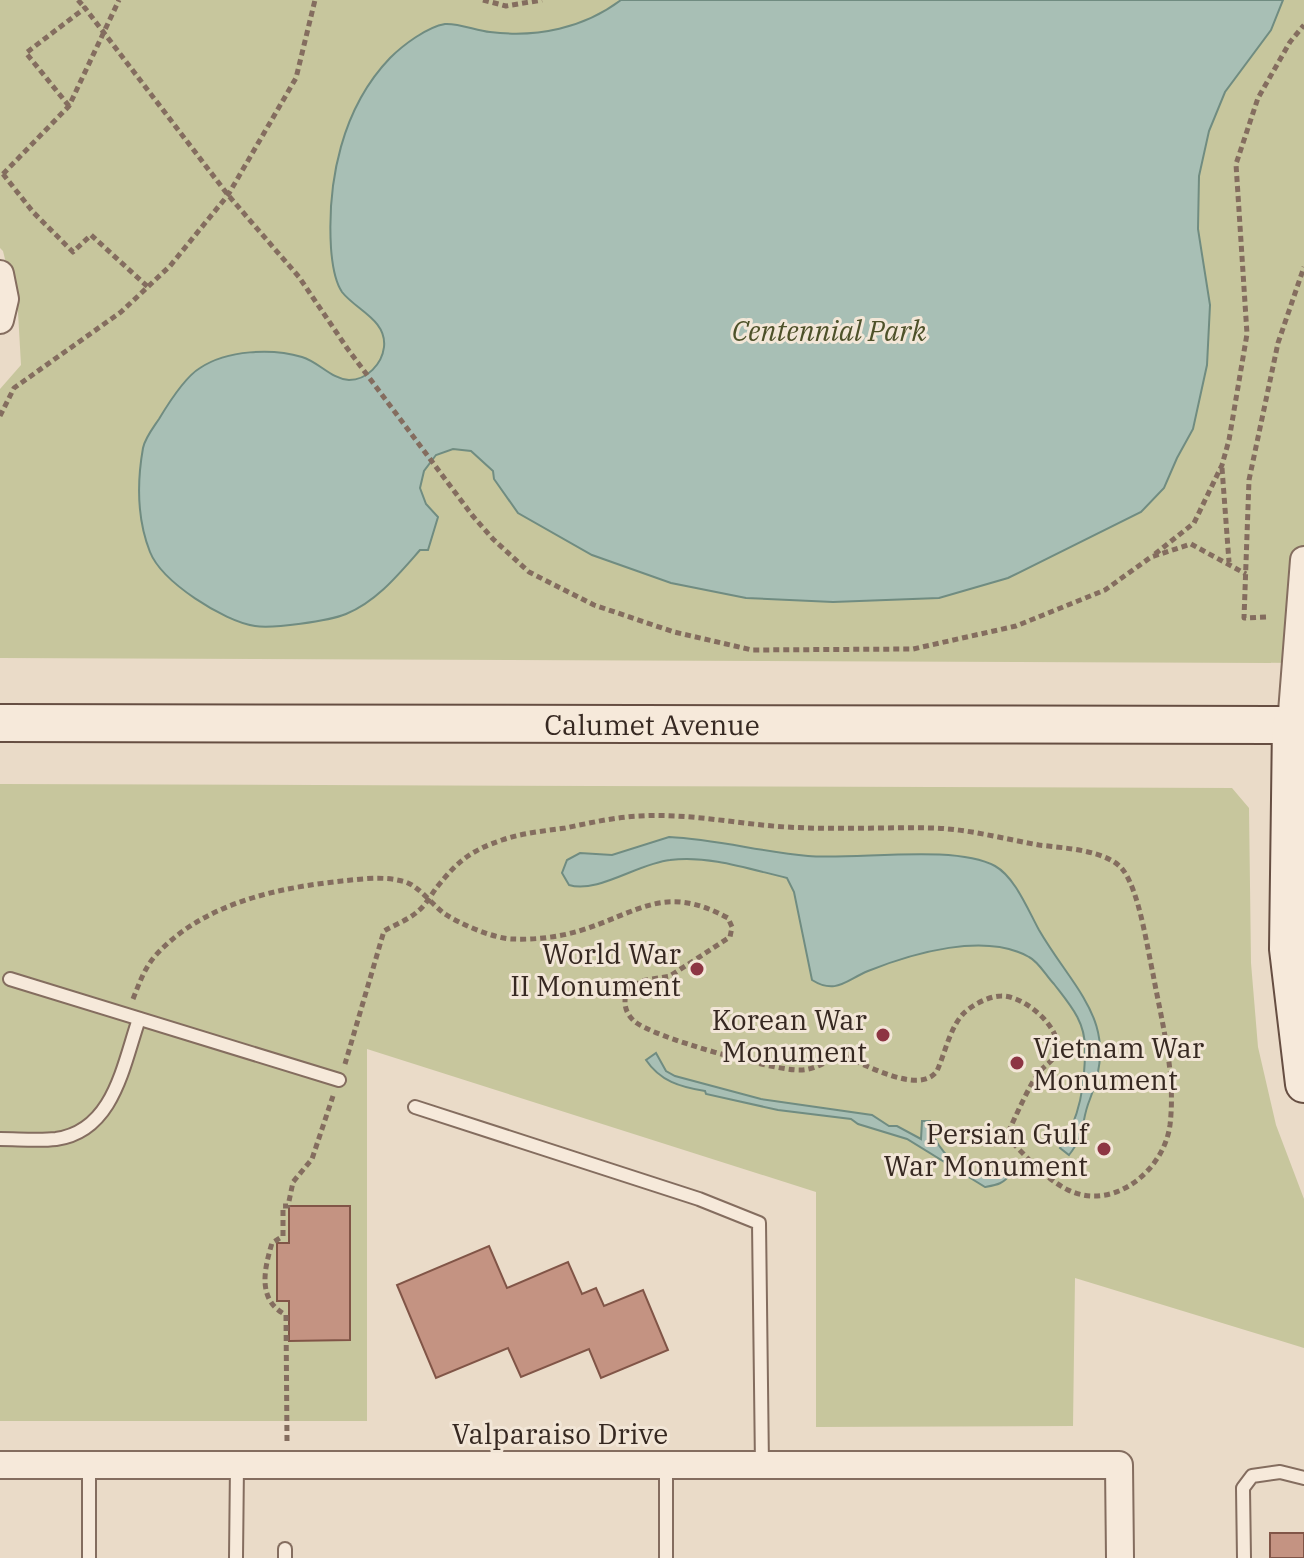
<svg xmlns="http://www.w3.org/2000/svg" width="1304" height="1558" viewBox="0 0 1304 1558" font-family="'IBM Plex Serif',serif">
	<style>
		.green { fill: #c7c69d }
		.water { fill: #a8bfb5; stroke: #708c81; stroke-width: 2 }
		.building { fill: #c49382; stroke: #815547; stroke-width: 2 }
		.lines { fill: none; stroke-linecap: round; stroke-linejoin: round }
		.lane-casing { stroke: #846d5f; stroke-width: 16 }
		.street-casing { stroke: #846d5f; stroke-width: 30 }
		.secondary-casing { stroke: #664e42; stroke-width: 40 }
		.path { stroke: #846d5f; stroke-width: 5; stroke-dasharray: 6 4; stroke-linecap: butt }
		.lane { stroke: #f6e9da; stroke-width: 12 }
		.street { stroke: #f6e9da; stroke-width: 26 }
		.secondary { stroke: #f6e9da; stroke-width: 36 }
		.poi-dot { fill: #8d3543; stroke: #f2e6d7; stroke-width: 3 }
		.labels { text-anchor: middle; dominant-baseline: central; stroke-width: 6; stroke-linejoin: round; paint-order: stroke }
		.park-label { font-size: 28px; font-style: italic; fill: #4d5129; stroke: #f2e6d7 }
		.street-label { font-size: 28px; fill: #362821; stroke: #f2e6d7 }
		.poi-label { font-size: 28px; fill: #362821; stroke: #f2e6d7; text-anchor: end }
	</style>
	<rect width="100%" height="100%" fill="#eadbc8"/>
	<g class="green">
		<path d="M0 0H1304V663L0 658V389L21 365 18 312 3 251 0 248Z"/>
		<path d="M0 784 1232 788 1249 808 1251 963 1258 1047 1276 1125 1304 1199V1348L1075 1278 1073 1426 816 1427V1192L367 1049V1421H0Z"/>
	</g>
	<g class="water">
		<path d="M621 0H1283L1271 30 1225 92 1209 131 1199 176 1198 229 1210 305 1207 365 1193 429 1177 458 1164 488 1141 512 1008 578 939 598 833 602 746 598 671 583 592 555 518 513 494 479 493 471 471 451 453 449 436 455 424 471 420 488 426 504 438 517 428 550H420C398 575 377 601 346 614 329 621 272 629 255 626 223 621 162 582 150 552 137 519 137 482 143 448 145 438 153 428 159 419 168 404 185 377 200 368 227 350 272 348 302 357 319 362 331 379 349 380 367 380 382 364 384 347 387 320 356 310 342 292 334 280 332 262 331 248 327 181 342 108 390 58 403 45 427 27 445 24 459 23 477 31 490 32 537 38 584 28 621 0Z"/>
		<path d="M669 837C716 839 761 852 808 856 857 860 954 844 995 866 1015 877 1028 910 1039 930 1075 992 1121 1022 1090 1099 1080 1123 1087 1132 1069 1155L1060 1148C1080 1118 1085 1085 1085 1048 1085 1021 1070 1005 1054 984 1046 976 1039 962 1029 957 985 932 913 953 868 971 846 980 836 995 812 980L794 892 787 878C749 869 709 855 670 860 639 863 597 894 569 885L562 873 567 860 580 853 612 855Z"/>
		<path d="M656 1053 666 1071 675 1076 761 1099 872 1115 889 1126H897L921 1139 922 1121H930C931 1141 952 1167 973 1172 986 1175 998 1166 1010 1174 1004 1184 996 1185 985 1187L907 1139 858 1124 851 1119 778 1110 706 1094 705 1091C680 1087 660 1081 646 1060Z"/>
	</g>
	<g class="building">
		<path d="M289 1206H350V1340L289 1341V1301H277V1243H289Z"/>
		<path d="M489 1246 507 1288 568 1262 582 1294 596 1288 604 1306 643 1290 668 1350 601 1378 589 1349 521 1377 508 1348 436 1378 397 1285Z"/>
		<rect x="1270" y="1533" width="34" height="25"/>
	</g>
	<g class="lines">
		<g class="lane-casing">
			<g id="lane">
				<path d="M10 979 339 1080"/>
				<path d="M415 1107 699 1199 759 1223 762 1465"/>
				<path d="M0 1139C18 1139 38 1141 56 1139 114 1131 123 1065 139 1019"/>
				<path d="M666 1465V1558"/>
				<path d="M89 1466V1558"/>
				<path d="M285 1549V1558"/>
				<path d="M236 1558 237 1465"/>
				<path d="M1244 1558 1243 1488 1252 1476 1280 1472 1304 1478"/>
			</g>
		</g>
		<g class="street-casing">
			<g id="street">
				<path d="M0 274 5 299 0 320"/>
				<path d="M1291 725 1304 560"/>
				<path d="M0 1465H1119L1120 1558"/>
			</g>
		</g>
		<g class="secondary-casing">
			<g id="secondary">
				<path id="s1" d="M0 723 1304 725"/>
				<path d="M1291 725 1288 949 1304 1084"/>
			</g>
		</g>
		<g class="path">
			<path d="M78 0 85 8"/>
			<path d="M483 0 506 6 542 0"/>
			<path d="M69 106 26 53 85 8 228 195 299 277 347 348 472 515 493 539 529 572 594 605 674 632 752 650 913 649 1016 626 1105 590 1151 557 1191 544 1246 574"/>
			<path d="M3 174 69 106 119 0"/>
			<path d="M3 174 33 212 73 252 91 235 148 287"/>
			<path d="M0 416 14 388 121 312 170 266 228 195 296 78 315 0"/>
			<path d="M1222 468 1229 562"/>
			<path d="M1155 554 1194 523 1222 465 1229 440 1247 334 1236 164 1258 98 1290 42 1304 25"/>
			<path d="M1266 617 1244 618 1249 480 1278 343 1304 267"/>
			<path d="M133 999C139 984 144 969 155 956 202 904 275 888 342 881 361 879 383 876 402 881 418 884 432 905 445 914 460 924 495 939 513 939 534 940 559 937 579 931 638 913 664 883 728 918L732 927 730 937 670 976 641 981 627 991C623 1002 625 1012 633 1020 649 1037 775 1071 800 1070 815 1070 827 1061 840 1055 864 1063 919 1096 937 1071 945 1053 950 1028 963 1014 972 1005 989 996 1001 996 1022 995 1058 1024 1057 1046 1057 1059 1049 1062 1041 1070 1029 1084 1015 1119 1006 1136 1025 1155 1044 1178 1068 1190 1114 1212 1164 1170 1170 1125 1176 1074 1162 1023 1153 974 1147 946 1139 891 1123 870 1108 850 1063 848 1039 845 1004 839 969 829 933 828 884 827 835 830 786 827 737 824 689 813 640 816 615 817 590 823 565 828 544 831 522 833 502 840 470 851 458 861 437 887 431 895 425 906 417 912 408 920 394 925 384 931L345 1064"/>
			<path d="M287 1441 286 1315C257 1300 264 1270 272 1243L283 1236V1206H288L293 1182 312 1159 333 1096"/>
		</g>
		<use href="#lane" class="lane"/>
		<use href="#street" class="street"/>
		<use href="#secondary" class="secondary"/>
	</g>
	<g class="poi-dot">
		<circle cx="697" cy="969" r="8"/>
		<circle cx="883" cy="1035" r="8"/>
		<circle cx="1017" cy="1063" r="8"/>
		<circle cx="1104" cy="1149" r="8"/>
	</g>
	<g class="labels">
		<g class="park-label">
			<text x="829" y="330">Centennial Park</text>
		</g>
		<g class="street-label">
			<text stroke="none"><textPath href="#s1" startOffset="652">Calumet Avenue</textPath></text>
			<text x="560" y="1433">Valparaiso Drive</text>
		</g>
		<g class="poi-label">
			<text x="681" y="953">World War<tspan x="681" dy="32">II Monument</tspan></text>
			<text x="867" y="1019">Korean War<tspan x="867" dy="32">Monument</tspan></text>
			<text x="1033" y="1047" text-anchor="start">Vietnam War<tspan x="1033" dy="32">Monument</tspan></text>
			<text x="1088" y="1133">Persian Gulf<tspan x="1088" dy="32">War Monument</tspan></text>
		</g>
	</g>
</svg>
